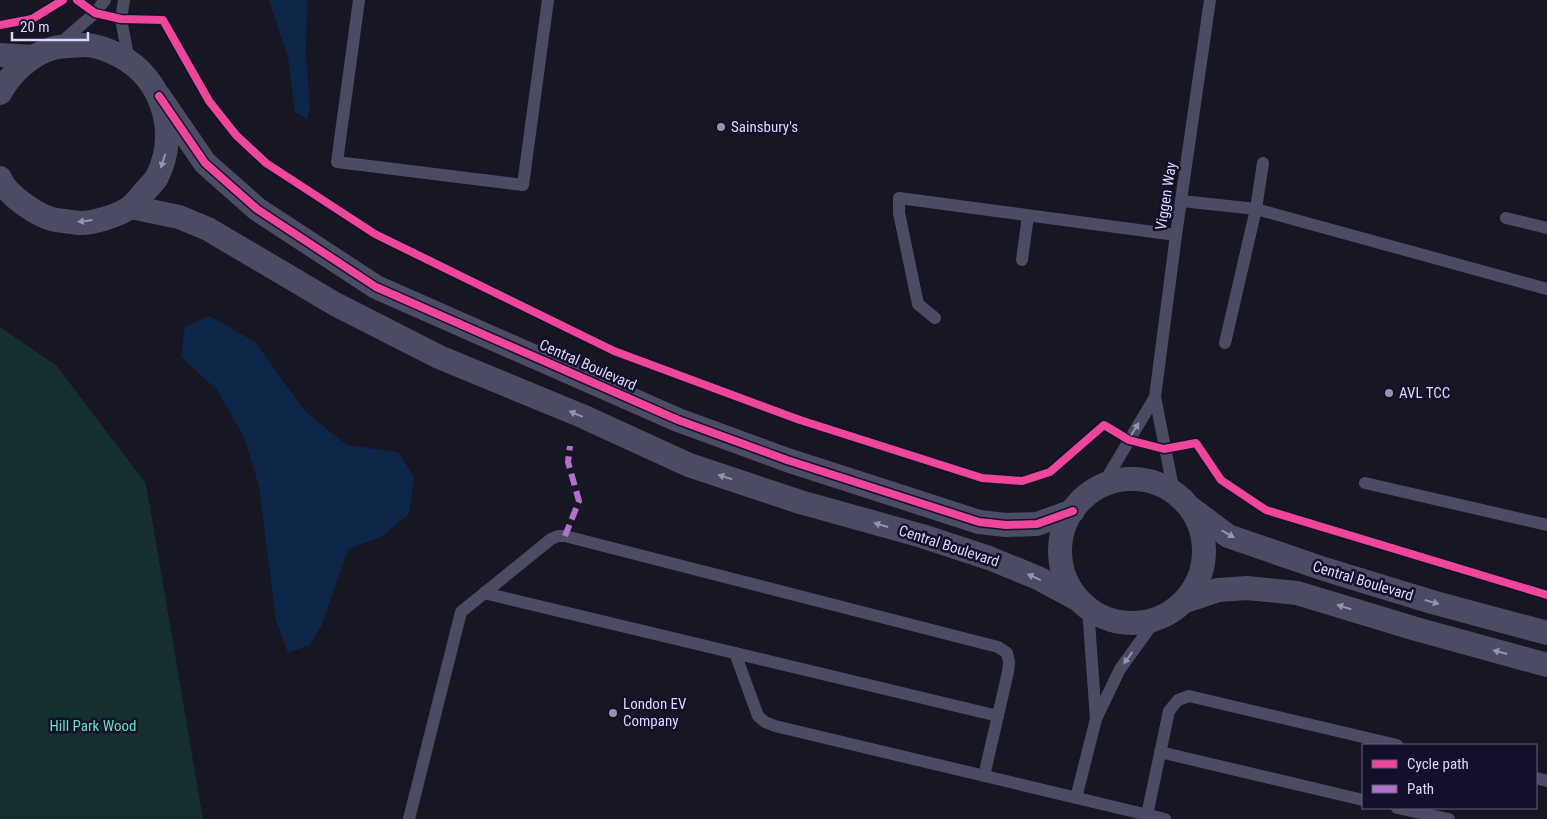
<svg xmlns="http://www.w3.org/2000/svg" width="1547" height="819" viewBox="0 0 1547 819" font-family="'Roboto Condensed',sans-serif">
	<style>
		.green { fill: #142f2e }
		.water { fill: #0d2548 }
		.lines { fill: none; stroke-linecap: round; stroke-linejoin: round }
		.lane { stroke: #4b4b64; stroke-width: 12 }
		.street { stroke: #4b4b64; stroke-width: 24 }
		.quiet { stroke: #b36fd0; stroke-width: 6; stroke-dasharray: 12 6; stroke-linecap: butt }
		.cycleway-casing { stroke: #131029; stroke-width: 11 }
		.cycleway { stroke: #ed469a; stroke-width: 8 }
		.oneway { fill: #9292b2 }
		.poi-dot { fill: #9694b2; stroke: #131029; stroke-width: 2 }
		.labels { text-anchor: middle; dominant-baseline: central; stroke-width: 5; stroke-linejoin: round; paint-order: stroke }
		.poi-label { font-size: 15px; fill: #dad8ff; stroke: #131029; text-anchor: start }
		.street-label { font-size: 15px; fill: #dad8ff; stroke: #131029 }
		.park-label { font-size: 15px; fill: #61e2ba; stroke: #131029 }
	</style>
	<rect width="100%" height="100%" fill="#171623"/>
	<path class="green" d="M0 327 56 365 146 484 203 819H0Z"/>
	<g class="water">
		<path d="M269 0H307L306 56 310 107 307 119 295 112 288 57Z"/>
		<path d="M210 316 255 342 305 411 347 445 398 452 414 476 409 514 381 537 348 549 322 625 309 645 288 653 276 620 259 486 244 437 217 390 181 357 185 326Z"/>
	</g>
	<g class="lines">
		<g class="lane">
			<path d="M124 0 121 19 129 61"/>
			<path d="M359 0 337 162 523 185 548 0"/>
			<path d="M58 45 95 13 105 0"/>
			<path d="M1182 201 1256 209 1547 289"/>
			<path d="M1506 218 1547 228"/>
			<path d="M1022 260 1028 216"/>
			<path d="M935 318 918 304 899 213V198L1176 235"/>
			<path d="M1225 343 1256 209 1263 163"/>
			<path d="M1365 483 1547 525"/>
			<path d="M1102 486 1155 397"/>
			<path d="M1174 493 1155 397 1176 235 1210 0"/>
			<path d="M484 593 998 716"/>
			<path d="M1088 608 1096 719 1120 669 1157 618"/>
			<path d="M735 653 758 716 765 722 775 726 1165 819"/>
			<path d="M1160 752 1363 800"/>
			<path d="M1536 778 1547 781"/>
			<path d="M1076 798 1096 719"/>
			<path d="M1397 808 1449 819"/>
			<path d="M1147 815 1169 711 1178 700 1189 696 1397 745"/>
			<path d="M409 819 461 612 551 539 558 536H565L998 647 1007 653 1009 662 1008 672 984 776"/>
		</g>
		<g class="street">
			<path d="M0 55 33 57"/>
			<path d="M0 93C11 73 31 54 54 48 62 46 72 46 81 45 94 44 109 50 120 56 163 79 179 133 157 177 154 182 149 187 145 191 140 197 135 204 129 208 119 215 92 224 79 223 71 222 64 221 56 220 39 217 6 195 0 178"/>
			<path d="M159 96 205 163 257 209 376 287 678 420 787 460 905 498 979 522 1006 525 1037 524 1073 511"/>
			<path d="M131 207 179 217 208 229 335 304 439 357 582 416 689 465 800 502 922 536 989 558 1038 578 1077 599"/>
			<circle cx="1132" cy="551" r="72"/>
			<path d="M1192 509 1228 536 1324 569 1432 602 1547 633"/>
			<path d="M1185 601 1218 590 1247 588 1297 593 1416 629 1547 665"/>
		</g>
		<path class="quiet" d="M565 536 579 501 568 462 570 446"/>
		<g class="cycleway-casing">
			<g id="cycleway">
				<path d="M77 0 95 13 121 19 163 20 209 101 236 135 266 163 375 234 614 351 800 420 982 478 1022 481 1050 472 1104 425 1129 440 1164 449 1196 443 1221 480 1266 510 1547 595"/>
				<path d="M0 25 32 19 63 0"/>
				<path d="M159 96 205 163 257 209 376 287 678 420 787 460 905 498 979 522 1006 525 1037 524 1073 511"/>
			</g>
		</g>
		<use href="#cycleway" class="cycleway"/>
	</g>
	<defs><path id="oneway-solid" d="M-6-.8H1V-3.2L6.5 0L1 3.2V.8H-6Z" transform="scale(1.25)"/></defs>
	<g class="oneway">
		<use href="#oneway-solid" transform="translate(163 161) rotate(108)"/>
		<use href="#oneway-solid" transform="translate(85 221) rotate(173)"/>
		<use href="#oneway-solid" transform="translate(576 414) rotate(-157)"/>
		<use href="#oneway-solid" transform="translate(1135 429) rotate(-58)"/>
		<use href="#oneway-solid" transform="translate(725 477) rotate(-162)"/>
		<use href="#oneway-solid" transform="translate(881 525) rotate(-164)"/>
		<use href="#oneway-solid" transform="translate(1228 534) rotate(29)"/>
		<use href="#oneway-solid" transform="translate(1034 577) rotate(-156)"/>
		<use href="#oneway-solid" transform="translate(1432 602) rotate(16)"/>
		<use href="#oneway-solid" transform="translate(1344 607) rotate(-163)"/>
		<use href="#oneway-solid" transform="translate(1500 652) rotate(-165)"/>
		<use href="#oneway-solid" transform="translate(1128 658) rotate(126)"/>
	</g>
	<g class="poi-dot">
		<circle cx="721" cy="127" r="5"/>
		<circle cx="1389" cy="393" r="5"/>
		<circle cx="613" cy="713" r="5"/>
	</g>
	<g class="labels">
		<g class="poi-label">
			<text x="731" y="127">Sainsbury's</text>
			<text x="1399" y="393">AVL TCC</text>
			<text x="623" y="704">London EV<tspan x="623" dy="17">Company</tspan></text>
		</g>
		<g class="street-label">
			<text transform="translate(1166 196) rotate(-81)">Viggen Way</text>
			<text transform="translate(588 365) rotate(24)">Central Boulevard</text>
			<text transform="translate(949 546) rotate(18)">Central Boulevard</text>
			<text transform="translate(1363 581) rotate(17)">Central Boulevard</text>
		</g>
		<g class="park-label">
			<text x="93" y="726">Hill Park Wood</text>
		</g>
	</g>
	<rect x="1362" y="744" width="175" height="65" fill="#131029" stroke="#63607f"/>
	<rect x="1372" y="760" width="25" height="8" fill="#ed469a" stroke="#63607f"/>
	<text x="1407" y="769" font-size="15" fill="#dad8ff">Cycle path</text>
	<rect x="1372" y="785" width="25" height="8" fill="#b36fd0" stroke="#63607f"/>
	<text x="1407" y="794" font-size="15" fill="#dad8ff">Path</text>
	<path d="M12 32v8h76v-8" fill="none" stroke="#dad8ff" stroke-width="2.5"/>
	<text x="20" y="32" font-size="15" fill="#dad8ff" stroke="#131029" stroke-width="4" paint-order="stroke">20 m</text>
</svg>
